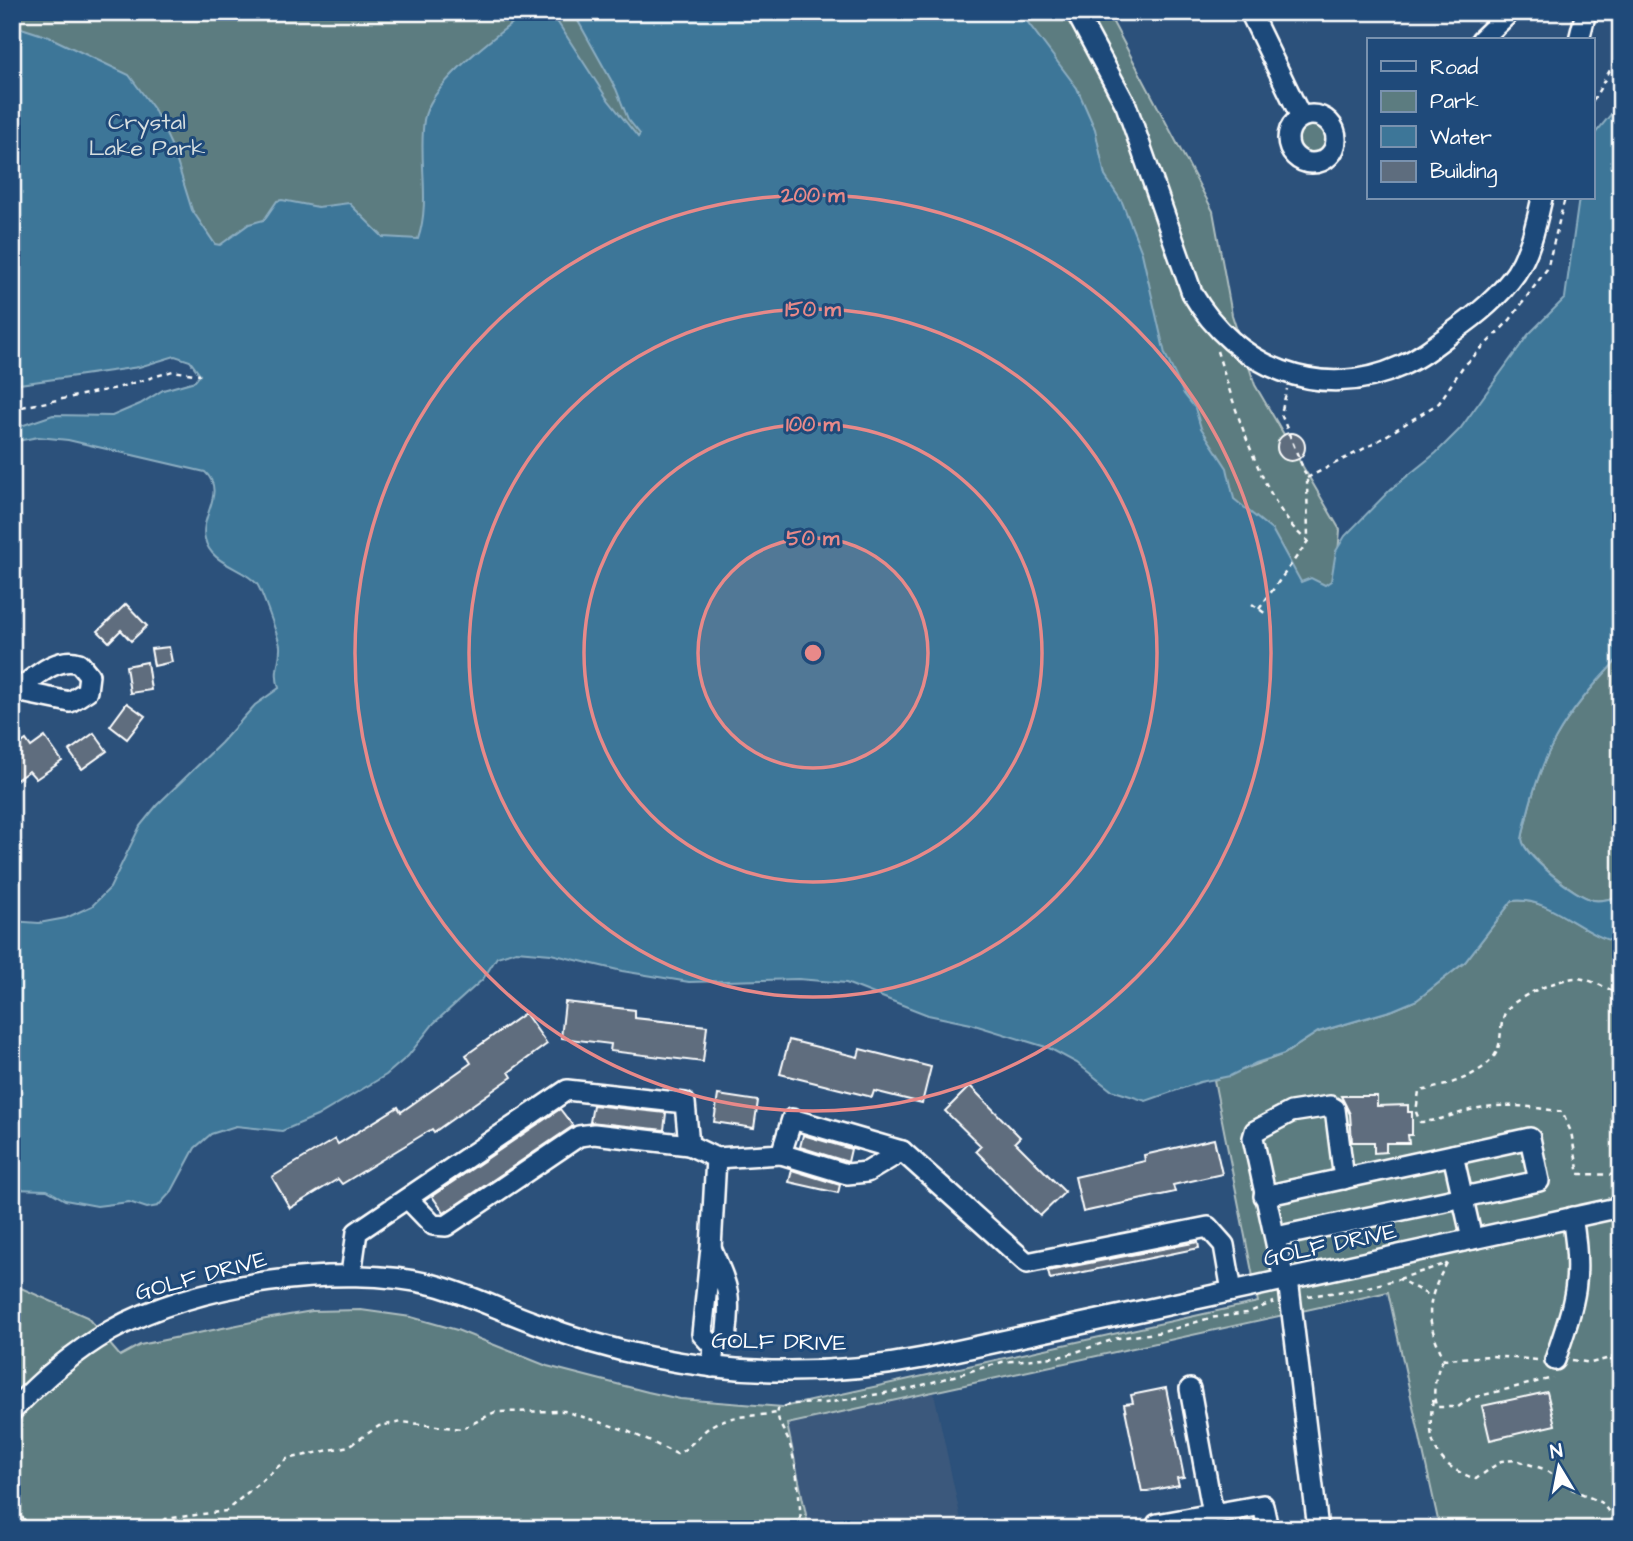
<svg xmlns="http://www.w3.org/2000/svg" width="1633" height="1541" viewBox="0 0 1633 1541" font-family="'Architects Daughter',sans-serif">
	<style>
		.built { fill: #3b597c }
		.green { fill: #5c7c80; stroke: #aebec0; stroke-width: 2 }
		.water { fill: #3d7698; stroke: #8badc1; stroke-width: 2 }
		.building { fill: #5e6d7e; stroke: #fff; stroke-width: 2 }
		.lines { fill: none; stroke-linecap: round; stroke-linejoin: round }
		.minor-casing { stroke: #fff; stroke-width: 24 }
		.path { stroke: #fff; stroke-width: 2.5; stroke-dasharray: 5 5; stroke-linecap: butt }
		.minor { stroke: #1f4a7a; stroke-width: 19 }
		.ring { fill: none; stroke: #e88989; stroke-width: 3.5 }
		.labels { text-anchor: middle; dominant-baseline: central; stroke-width: 6; stroke-linejoin: round; paint-order: stroke }
		.park-label { font-size: 23px; fill: #d6dedf; stroke: #1f4a7a }
		.street-label { font-size: 23px; fill: #fff; stroke: #1f4a7a }
		.centre { fill: #e88989; stroke: #1f4a7a; stroke-width: 3.5 }
		.ring-label { font-size: 21px; text-anchor: middle; font-weight: bold; fill: #e88989; stroke: #1f4a7a; stroke-width: 6; stroke-linejoin: round; paint-order: stroke }
	</style>
	<rect width="100%" height="100%" fill="#2c517b"/>
	<filter id="ink" filterUnits="userSpaceOnUse"><feTurbulence type="fractalNoise" baseFrequency=".0143" numOctaves="2"/><feDisplacementMap in="SourceGraphic" scale="14" xChannelSelector="R" yChannelSelector="G"/><feConvolveMatrix kernelMatrix="1 2 1 2 8 2 1 2 1" color-interpolation-filters="sRGB"/></filter>
	<g filter="url(#ink)">
		<path class="built" d="M934 1393 963 1529H809L787 1424Z"/>
		<g class="green">
			<path d="M12 12H592L659 151 446 266 12 292Z"/>
			<path d="M965 12 1108 13 1213 211 1232 315 1255 385 1340 530 1334 600 1297 593 1219 488Z"/>
			<circle cx="1312" cy="138" r="14"/>
			<path d="M1621 656V896C1612 898 1602 902 1593 900 1576 897 1523 854 1522 839 1538 756 1562 716 1621 656Z"/>
			<path d="M1512 901C1551 896 1582 936 1621 943V1529H1440L1388 1292 787 1424 809 1529H12V1284L87 1317 120 1356 140 1345 266 1319 312 1311 361 1310 411 1317 457 1330 547 1366 648 1392 680 1399 783 1407 1258 1302 1214 1080 1284 1054 1318 1032 1393 1010 1417 1000 1465 962Z"/>
		</g>
		<path class="water" d="M527 12H551L606 97 638 137 640 134 628 119 616 89 573 12H1020L1077 88 1095 129 1105 176 1122 202 1142 253 1165 354 1184 394 1195 408 1201 428 1227 468 1234 499 1273 531 1301 582 1311 578 1325 585 1331 581 1336 551 1345 536 1391 489 1436 453 1460 429 1528 335 1565 298 1579 198H1593V136L1621 102V656C1562 716 1538 756 1522 839 1523 855 1576 897 1593 900 1602 902 1612 898 1621 896V943C1582 937 1551 896 1512 901L1465 962 1417 1000 1393 1010 1318 1032 1284 1054 1256 1063 1230 1076 1200 1082 1146 1101 1111 1090 1077 1063 1049 1048 971 1024 928 1015 846 983 798 979 689 982 622 971 551 954 516 951 497 957 483 979 434 1023 408 1056 386 1075 317 1116 282 1131 236 1126 211 1134 195 1148 172 1191 158 1206 147 1208 129 1202 97 1206 65 1200 47 1190 12 1189V921L39 923 66 918 92 906 110 888 140 826 157 805 221 743 255 705 279 688C273 669 281 663 280 646 279 639 261 589 257 584 243 567 211 565 205 539 199 517 227 492 205 472L68 440 38 437 12 442V429L53 415 112 416 140 404 163 390 195 381 200 375 190 361 175 356 139 367 12 385V25L49 37 129 75 154 109 173 149 192 210 215 244 220 245 249 224 264 220 277 201 282 200 318 207 349 203 383 237 418 239C431 201 418 160 424 120 430 83 497 35 527 12Z"/>
		<g class="building">
			<circle cx="1291" cy="447" r="14"/>
			<path d="M126 604 147 626 131 641 121 630 109 642 98 631Z"/>
			<path d="M169 647 172 662 154 666 151 649Z"/>
			<path d="M147 662 151 690 130 693 126 666Z"/>
			<path d="M127 703 145 716 127 739 110 726Z"/>
			<path d="M94 733 107 751 82 769 69 751Z"/>
			<path d="M45 737 62 761 36 779 29 771 12 783V750L26 740 31 747Z"/>
			<path d="M565 1002 635 1010V1018L707 1026 703 1062 610 1051 611 1044 561 1038Z"/>
			<path d="M525 1013 547 1044 509 1072 512 1077 434 1132 432 1129 342 1184 338 1179 290 1208 272 1177 335 1139 338 1144 398 1107 401 1112 471 1063 466 1055Z"/>
			<path d="M789 1040 858 1057 860 1049 931 1067 922 1103 874 1091 872 1097 780 1074Z"/>
			<path d="M970 1086 1020 1137 1015 1142 1065 1192 1040 1216 976 1151 981 1146 945 1111Z"/>
			<path d="M718 1095 758 1101 754 1128 714 1122Z"/>
			<path d="M1341 1096H1377V1106L1408 1105V1112H1412V1135H1408L1409 1143H1386V1152L1374 1153V1142H1352L1350 1114Z"/>
			<path d="M593 1105 666 1113 664 1130 590 1122Z"/>
			<path d="M560 1109 573 1126 444 1213 432 1196Z"/>
			<path d="M803 1135 851 1149 848 1162 800 1147Z"/>
			<path d="M1214 1139 1222 1174 1173 1185 1175 1192 1083 1212 1075 1177 1145 1161 1144 1155Z"/>
			<path d="M792 1170 840 1185 838 1193 789 1182Z"/>
			<path d="M1198 1242 1199 1248 1050 1279 1048 1271Z"/>
			<path d="M1166 1388 1184 1477 1177 1478 1179 1485 1142 1492 1124 1404 1133 1403 1131 1395Z"/>
			<path d="M1547 1392 1555 1425 1490 1440 1482 1406Z"/>
		</g>
		<g class="lines">
			<g class="minor-casing">
				<g id="minor">
					<path d="M1076 12 1126 105 1192 293C1235 367 1320 403 1401 366 1421 357 1437 344 1454 331 1478 314 1499 297 1516 273 1531 250 1536 224 1542 198"/>
					<path d="M1250 12 1301 117"/>
					<path d="M1481 40 1510 12"/>
					<path d="M1579 40 1586 12"/>
					<circle cx="1312" cy="139" r="24"/>
					<path d="M12 694 16 691C33 679 57 655 79 663L89 675 87 691 70 702 16 691"/>
					<path d="M781 1154 847 1174 867 1172 902 1151"/>
					<path d="M1453 1155 1472 1239"/>
					<path d="M1264 1196 1530 1138 1539 1181 1276 1237"/>
					<path d="M408 1199 433 1225 446 1226 579 1136 594 1134 689 1145"/>
					<path d="M711 1248 716 1158"/>
					<path d="M351 1274 357 1232 567 1090 685 1103 689 1145 716 1158 781 1154 792 1119 902 1151 1027 1263 1208 1227 1224 1245 1232 1291"/>
					<path d="M1288 1279 1318 1529"/>
					<path d="M1284 1280 1253 1138 1255 1131 1291 1112 1330 1106 1335 1109 1344 1179"/>
					<path d="M1555 1360C1575 1301 1583 1280 1572 1217"/>
					<path d="M712 1367 714 1347 726 1338C732 1293 728 1288 711 1248L702 1334 714 1347"/>
					<path d="M1190 1389 1213 1514"/>
					<path d="M12 1411C41 1380 74 1352 110 1331 194 1283 341 1262 434 1285 468 1294 500 1310 533 1322 571 1337 610 1349 650 1357 740 1375 832 1376 923 1358L1621 1207"/>
					<path d="M1157 1524 1263 1505 1268 1529"/>
				</g>
			</g>
			<g class="path">
				<path d="M1593 101 1621 50"/>
				<path d="M1217 351C1233 401 1265 511 1308 541"/>
				<path d="M12 409 117 388 173 371 200 375"/>
				<path d="M1307 478 1373 444 1439 403 1462 368 1510 320 1547 269 1565 198"/>
				<path d="M1252 604 1266 614"/>
				<path d="M1259 609 1308 541 1307 478 1281 414 1287 389"/>
				<path d="M1621 995C1608 989 1589 978 1575 978 1559 979 1511 998 1505 1013 1498 1028 1504 1045 1492 1059 1475 1078 1443 1087 1419 1091L1416 1112 1420 1122C1442 1121 1458 1112 1479 1108 1506 1103 1535 1107 1562 1112L1571 1132 1579 1174 1621 1175"/>
				<path d="M1447 1263C1425 1303 1425 1318 1444 1359L1492 1356 1538 1360"/>
				<path d="M1399 1279 1445 1264"/>
				<path d="M1308 1296 1360 1289 1399 1279 1430 1296"/>
				<path d="M1443 1360C1436 1370 1431 1396 1437 1407H1458L1471 1398 1553 1378"/>
				<path d="M1572 1360 1591 1363 1621 1355"/>
				<path d="M1610 1360 1621 1362"/>
				<path d="M1433 1400C1426 1441 1434 1465 1476 1479L1501 1461 1516 1460 1544 1469 1570 1488 1602 1503 1621 1528"/>
				<path d="M12 1500 18 1513 33 1529"/>
				<path d="M145 1529 165 1519 226 1511 287 1459 349 1446 379 1426 402 1422 462 1429 495 1412 564 1411 625 1430 677 1454C694 1446 703 1427 721 1421 737 1415 760 1416 777 1413"/>
				<path d="M801 1529C800 1502 798 1471 790 1445 786 1432 776 1423 778 1409L791 1404 826 1403 909 1389 1002 1362 1064 1356 1118 1338 1163 1332 1210 1318 1247 1313 1274 1302"/>
			</g>
			<use href="#minor" class="minor"/>
		</g>
	</g>
	<circle cx="813" cy="653" r="115" fill="#e88989" fill-opacity=".12"/>
	<g class="ring">
		<circle cx="813" cy="653" r="115"/>
		<circle cx="813" cy="653" r="229"/>
		<circle cx="813" cy="653" r="344"/>
		<circle cx="813" cy="653" r="458"/>
	</g>
	<g class="labels">
		<g class="park-label">
			<text x="147" y="122">Crystal<tspan x="147" dy="26">Lake Park</tspan></text>
		</g>
		<g class="street-label">
			<text transform="translate(1330 1245) rotate(-12)">GOLF DRIVE</text>
			<text transform="translate(201 1276) rotate(-15)">GOLF DRIVE</text>
			<text transform="translate(779 1342) rotate(1)">GOLF DRIVE</text>
		</g>
	</g>
	<circle cx="813" cy="653" r="10" class="centre"/>
	<g class="ring-label">
		<text x="813" y="202">200 m</text>
		<text x="813" y="316">150 m</text>
		<text x="813" y="431">100 m</text>
		<text x="813" y="545">50 m</text>
	</g>
	<rect width="1633" height="1541" fill="none" stroke="#1f4a7a" stroke-width="42"/>
	<rect x="21" y="21" width="1591" height="1499" fill="none" stroke="#fff" stroke-width="2.5" filter="url(#ink)"/>
	<rect x="1367" y="38" width="228" height="161" fill="#1f4a7a" stroke="#7992af" stroke-width="2"/>
	<rect x="1381" y="61" width="35" height="10" fill="#1f4a7a" stroke="#7992af" stroke-width="2"/>
	<text x="1430" y="74" font-size="21" fill="#ffffff">Road</text>
	<rect x="1381" y="91" width="35" height="21" fill="#5c7c80" stroke="#7992af" stroke-width="2"/>
	<text x="1430" y="108" font-size="21" fill="#ffffff">Park</text>
	<rect x="1381" y="126" width="35" height="21" fill="#3d7698" stroke="#7992af" stroke-width="2"/>
	<text x="1430" y="144" font-size="21" fill="#ffffff">Water</text>
	<rect x="1381" y="161" width="35" height="21" fill="#5e6d7e" stroke="#7992af" stroke-width="2"/>
	<text x="1430" y="178" font-size="21" fill="#ffffff">Building</text>
	<g transform="translate(1559 1467) rotate(350)" stroke="#1f4a7a" stroke-width="5" paint-order="stroke">
	<path d="M0-5L12 26L0 18L-12 26Z" fill="#ffffff"/>
	<text y="-10" font-size="19" font-weight="bold" text-anchor="middle" fill="#ffffff">N</text>
	</g>
</svg>
